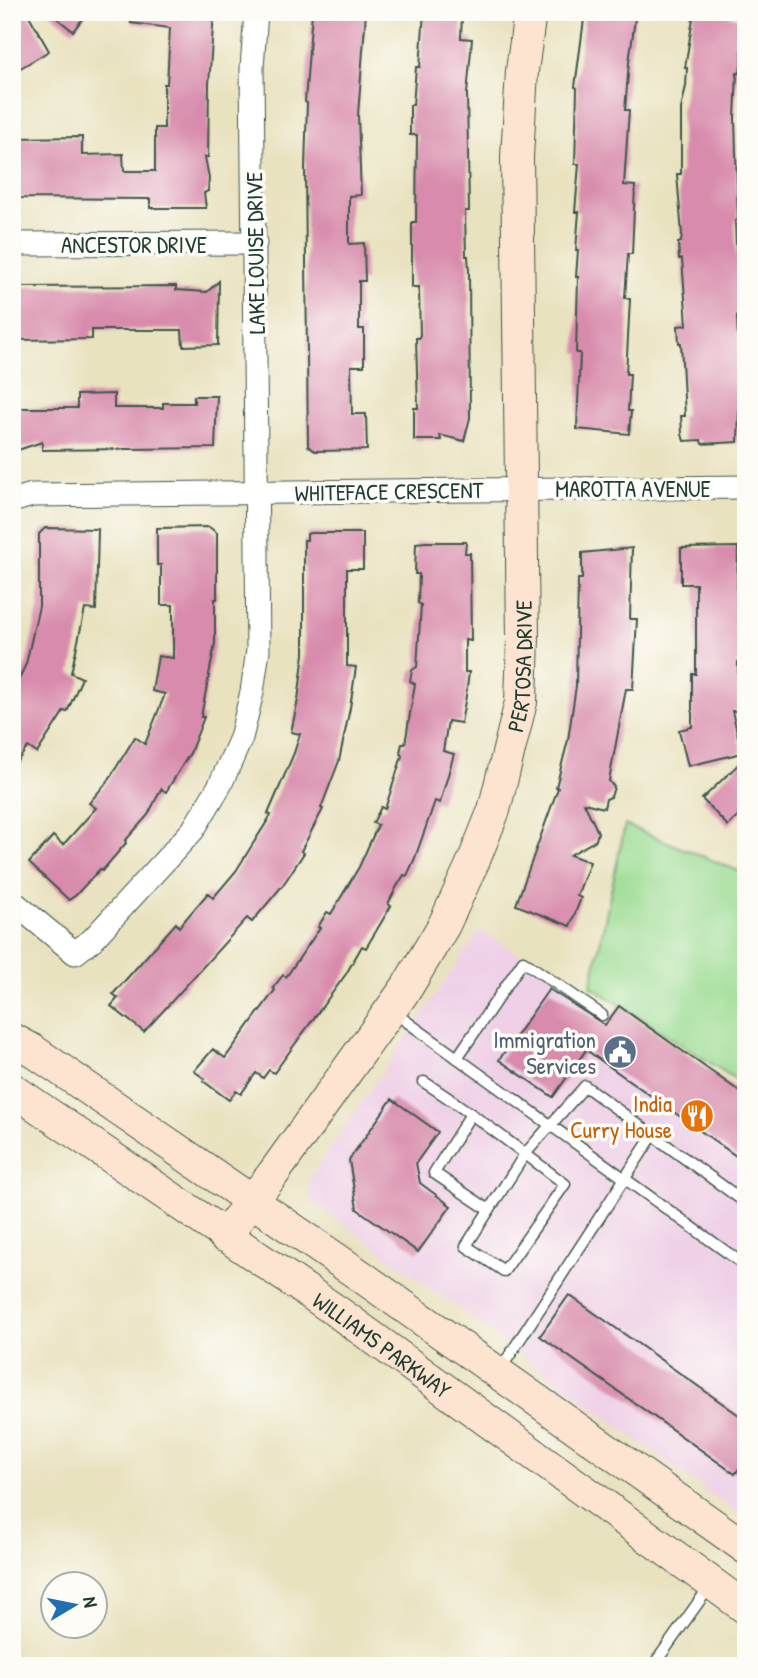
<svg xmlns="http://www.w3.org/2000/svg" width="758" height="1678" viewBox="0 0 758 1678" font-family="'Patrick Hand',sans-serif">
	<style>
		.built { fill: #efd0e7 }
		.green { fill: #9bdc93; stroke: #5d8c64; stroke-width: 2 }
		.building { fill: #d88bac }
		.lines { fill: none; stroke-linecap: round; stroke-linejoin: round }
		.lane-casing { stroke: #3d5649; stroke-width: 13 }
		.street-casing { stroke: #3d5649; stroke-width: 25 }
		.secondary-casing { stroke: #3d5649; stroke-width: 34 }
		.lane { stroke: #fff; stroke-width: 10 }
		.street { stroke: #fff; stroke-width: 23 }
		.secondary { stroke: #fde4d1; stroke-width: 32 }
		.labels { text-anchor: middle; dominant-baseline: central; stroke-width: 7; stroke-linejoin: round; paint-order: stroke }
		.street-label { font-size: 23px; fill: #1f3d34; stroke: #fdfcf7 }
		.service-label { font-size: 23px; fill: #4e5e75; stroke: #fdfcf7; text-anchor: end }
		.food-label { font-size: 23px; fill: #c56008; stroke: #fdfcf7; text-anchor: end }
	</style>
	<rect width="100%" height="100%" fill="#fdfcf7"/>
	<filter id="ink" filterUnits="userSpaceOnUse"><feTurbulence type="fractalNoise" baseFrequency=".0143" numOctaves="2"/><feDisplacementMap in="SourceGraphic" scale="14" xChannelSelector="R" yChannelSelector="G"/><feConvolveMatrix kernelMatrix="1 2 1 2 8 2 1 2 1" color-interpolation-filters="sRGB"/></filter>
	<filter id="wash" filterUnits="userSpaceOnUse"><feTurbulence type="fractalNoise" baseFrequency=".00686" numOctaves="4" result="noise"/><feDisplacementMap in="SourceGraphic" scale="28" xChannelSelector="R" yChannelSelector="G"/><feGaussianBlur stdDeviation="1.57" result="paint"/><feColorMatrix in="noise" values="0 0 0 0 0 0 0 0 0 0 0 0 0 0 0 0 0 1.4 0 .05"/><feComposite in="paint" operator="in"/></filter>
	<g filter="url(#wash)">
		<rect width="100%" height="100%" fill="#e9e2bf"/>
		<path class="built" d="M480 930 746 1097V1520L309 1199V1179Z"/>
		<path class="green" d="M625 825 746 874V1086L591 986Z"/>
		<g id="blocks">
			<g class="building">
				<path d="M12 12H27L49 51 12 73Z"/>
				<path d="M49 12H88L73 31Z"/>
				<path d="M131 12H214L209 84 208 157H205L209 178 208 191 204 193 206 208H150V199L12 198V138L82 137V155L123 154 124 171H155V128H164V84H167L170 28 131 23Z"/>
				<path d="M312 12H366L358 115 361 195 349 196V244L364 243 365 281H359V329H364V366H351L352 414H366L367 450 315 451 308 446 305 168 307 103 305 102Z"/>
				<path d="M424 12H462L461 38 472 39 467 94 469 211H465L466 256H468L469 271 470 418 464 441 440 435 441 440H414V408H418L416 338H420L419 287H412V222H416L417 135H410V105H413L416 67H420Z"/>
				<path d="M585 12H636L629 62 625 110H629L624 185 635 186 632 254H628L625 298 630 299 626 374H630L628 411H631L629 434 577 429 580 353H576L578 277H576L578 250H576L579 212H575L579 164H575L577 88 575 87Z"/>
				<path d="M694 12H716L746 20V33L741 53H743L740 73H737L735 118 738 220 735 221 739 317H737L740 378 738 442 702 444 701 440 684 441 682 434 681 416H685L681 343H679L678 326 687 325 682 259H679L678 243 681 242 682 235 677 174H681V109L686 86 687 68H685Z"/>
				<path d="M219 281 218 345 183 346 182 330H92V339L12 340V295H19V287L176 286V290L207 292Z"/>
				<path d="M114 394V408H163V403H194V396H217L215 448 42 450V442L12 452V408H77V395Z"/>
				<path d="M209 527 217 533V599H215V643L201 717H204L190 753 166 792 161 789 148 815 125 841 126 843 102 871 100 869 76 895 69 900 29 863 53 836 63 845 96 808 89 803 108 781 135 737 145 744 165 694 152 691 158 656 173 658V605H161V565H157V528Z"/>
				<path d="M45 528 98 529 96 610 85 609 71 673 82 678 67 712 64 711 37 753 28 747 12 768V694L26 664 39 606V534Z"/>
				<path d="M310 533H363V569H347V666L356 667 350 708 339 761 321 808 323 809 301 851 304 853 283 885 252 922 247 918 144 1032 111 1006 118 998 113 994 176 923 179 927 208 893 213 898 236 871 271 815 268 814 294 753 300 734 291 732 298 700 304 654V540H307V534Z"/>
				<path d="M426 542H466L465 553H470L471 641 465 640V672H469L466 696 461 723 448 721 443 751 454 754 440 803 435 801 415 858 407 876 404 875 396 888 388 904 391 906 366 948 362 946 346 974 274 1073 269 1070 263 1078 256 1073 241 1094 236 1091 229 1100 203 1081 205 1079 194 1071 213 1049 225 1058 275 990 273 988 283 975 286 977 320 928 318 927 327 912 331 914 359 867 378 825 373 823 381 807 385 809 402 756 400 752 402 744H405L415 684 410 681 412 670 417 667 421 605 418 603 419 574H415L416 543Z"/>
				<path d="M738 547 737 590H742V626H740V661L738 662V711H732L742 753 688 766 679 730 692 727V674H696V584H681V548Z"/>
				<path d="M632 548 630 619H637L633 689H626L609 781 614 787 611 797 606 799 604 808 584 803 598 832 596 840 570 855 590 862 577 896 581 898 570 926 516 905 558 788 556 787 568 740 576 686 578 579H582V553Z"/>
				<path d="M746 757V809L728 826 702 799Z"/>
				<path d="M549 989 605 1025 619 1006 746 1096V1163L586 1050 553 1097 499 1060Z"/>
				<path d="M392 1099 438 1132 416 1163 420 1183 451 1206 418 1252 357 1209 349 1160Z"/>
				<path d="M569 1295 746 1420V1459L735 1474 540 1336Z"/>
			</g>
		</g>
	</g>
	<g filter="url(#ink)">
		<use href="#blocks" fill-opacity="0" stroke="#3d5649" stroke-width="2"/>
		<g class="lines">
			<g class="lane-casing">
				<g id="lane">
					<path d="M392 1011 746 1266"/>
					<path d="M457 1058 523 961 602 1015"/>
					<path d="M424 1082C473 1113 518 1149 565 1184L504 1271 466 1246 525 1154 585 1086 746 1203"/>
					<path d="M471 1114 434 1173 489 1210"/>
					<path d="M500 1370 653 1135"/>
					<path d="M653 1666 710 1586"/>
				</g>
			</g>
			<g class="street-casing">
				<g id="street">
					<path d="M12 244 255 243"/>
					<path d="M12 501 32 495 746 487"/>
					<path d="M12 901 75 953 92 940 193 830 220 785 241 738 252 692 258 650 252 68 256 12"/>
				</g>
			</g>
			<g class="secondary-casing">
				<g id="secondary">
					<path d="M12 1039 32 1050 358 1274 746 1548"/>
					<path id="s1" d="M12 1089 339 1313 746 1608"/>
					<path id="s2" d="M224 1236 273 1174 407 987 444 925 474 860 494 810 521 702 523 639 517 157 522 71 530 12"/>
				</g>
			</g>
			<use href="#lane" class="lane"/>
			<use href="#street" class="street"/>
			<use href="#secondary" class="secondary"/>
		</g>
	</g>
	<defs>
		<g id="civic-disc" transform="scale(1.75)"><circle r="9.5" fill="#5c6f8a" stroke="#fdfcf7"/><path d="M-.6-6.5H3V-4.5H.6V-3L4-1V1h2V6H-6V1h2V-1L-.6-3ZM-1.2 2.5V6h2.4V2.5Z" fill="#fff"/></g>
		<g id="restaurant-disc" transform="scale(1.75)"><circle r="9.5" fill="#e8710a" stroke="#fdfcf7"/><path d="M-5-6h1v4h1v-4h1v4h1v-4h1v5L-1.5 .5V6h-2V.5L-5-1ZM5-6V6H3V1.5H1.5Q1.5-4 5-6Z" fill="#fff"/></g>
	</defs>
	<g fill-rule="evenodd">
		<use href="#civic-disc" x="620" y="1052"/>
		<use href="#restaurant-disc" x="697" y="1116"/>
	</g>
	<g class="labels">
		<g class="street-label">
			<text x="134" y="244">ANCESTOR DRIVE</text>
			<text transform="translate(255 253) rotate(-91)">LAKE LOUISE DRIVE</text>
			<text x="633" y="488">MAROTTA AVENUE</text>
			<text transform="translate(389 491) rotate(-1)">WHITEFACE CRESCENT</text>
			<text stroke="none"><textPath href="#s2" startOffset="654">PERTOSA DRIVE</textPath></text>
			<text stroke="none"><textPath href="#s1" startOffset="450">WILLIAMS PARKWAY</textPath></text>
		</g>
		<g class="service-label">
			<text x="596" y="1039">Immigration<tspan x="596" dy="26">Services</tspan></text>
		</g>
		<g class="food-label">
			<text x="672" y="1103">India<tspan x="672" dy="26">Curry House</tspan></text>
		</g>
	</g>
	<rect width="758" height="1678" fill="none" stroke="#fdfcf7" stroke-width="42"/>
	<g transform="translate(74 1605) rotate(80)"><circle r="33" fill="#fdfcf7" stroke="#a4b0a9" stroke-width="2"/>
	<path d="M0-5L12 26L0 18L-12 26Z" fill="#1f6fb2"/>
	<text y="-10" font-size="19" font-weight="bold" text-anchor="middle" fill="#1f3d34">N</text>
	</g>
</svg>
